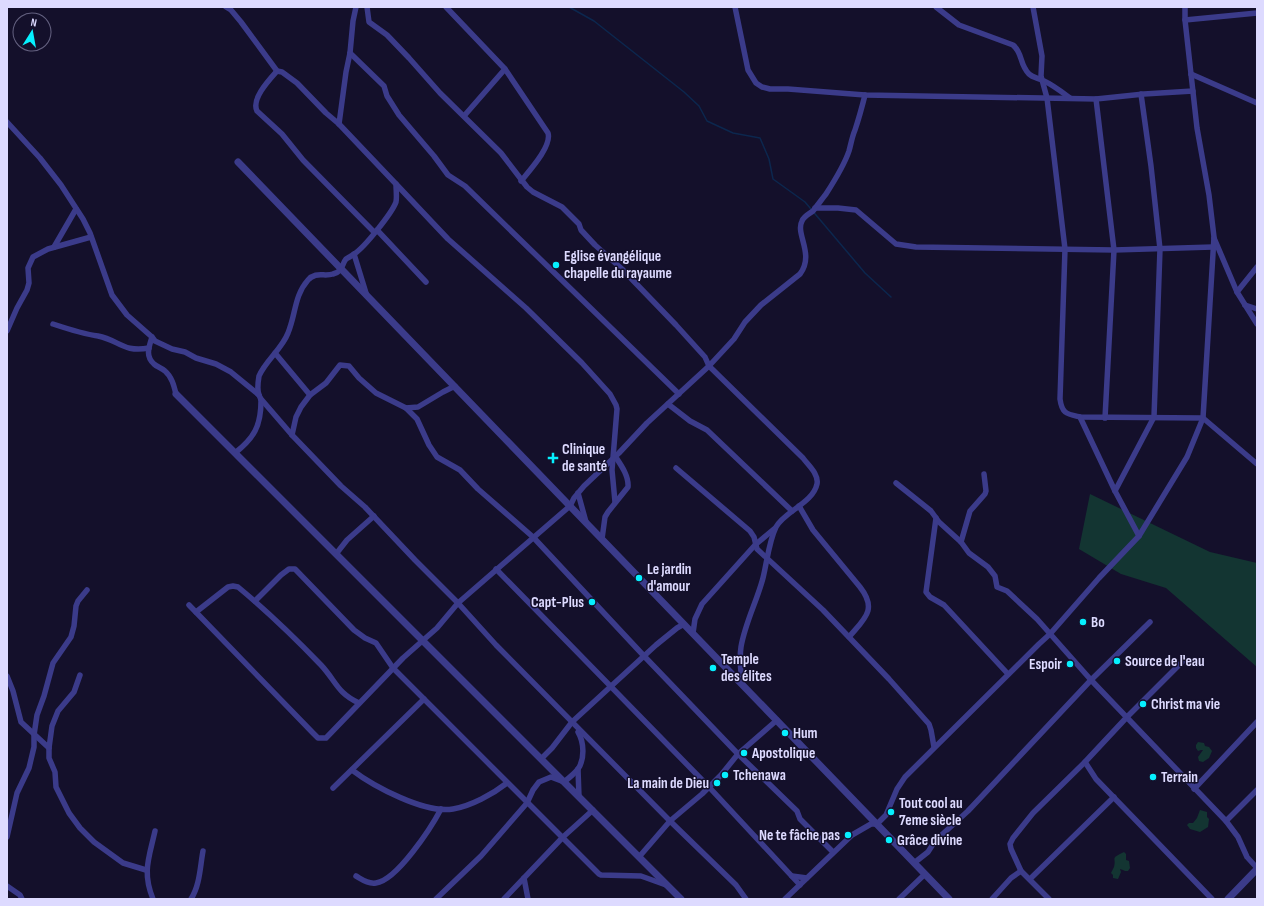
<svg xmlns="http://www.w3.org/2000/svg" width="1264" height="906" viewBox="0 0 1264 906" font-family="'Sofia Sans Condensed',sans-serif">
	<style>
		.green { fill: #133532 }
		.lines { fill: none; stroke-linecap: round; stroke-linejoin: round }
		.stream { stroke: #0c274e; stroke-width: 1.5 }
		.minor { stroke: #3b3b8a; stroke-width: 5.5 }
		.tertiary { stroke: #3b3b8a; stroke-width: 7 }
		.poi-dot { fill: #06f0ff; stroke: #14102b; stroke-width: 1.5 }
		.labels { text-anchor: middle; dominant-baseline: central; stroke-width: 3; stroke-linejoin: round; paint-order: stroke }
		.poi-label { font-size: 15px; font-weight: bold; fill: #dddaff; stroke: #14102b; text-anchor: start }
	</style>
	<rect width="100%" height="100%" fill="#14102b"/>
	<g class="green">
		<path d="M1090 494 1210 552 1257 563V667L1166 588 1121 574 1079 549Z"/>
		<path d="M1198 742 1204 743 1205 746 1209 747 1212 751 1209 758 1203 762 1199 761 1198 757 1203 750H1201L1198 751 1196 748V745Z"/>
		<path d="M1200 810 1207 812V817L1209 819 1208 827 1200 832 1190 829 1187 825 1189 823H1193L1197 818Z"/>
		<path d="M1124 852 1126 854V860L1129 861 1130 868 1128 871H1125L1123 870 1120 869 1121 872 1118 879 1113 878V875L1111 873C1112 871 1113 869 1114 867 1117 857 1109 859 1124 852Z"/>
	</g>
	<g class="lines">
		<path class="stream" d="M569 7 594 21 684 92 699 106 707 121 733 133 760 138 769 159 773 179 805 202 865 273 891 297"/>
		<g class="minor">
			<path d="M226 7 231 10 241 22 277 71 282 72 297 83 326 113 339 124 396 184C396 190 397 197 396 202 392 213 364 248 354 254 352 256 349 257 346 259 341 265 344 271 333 274 324 277 316 271 308 280 294 296 296 314 288 333 282 349 266 360 259 376 258 382 257 390 259 395 260 397 261 399 261 401 261 426 254 438 235 453"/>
			<path d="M367 7 369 22 387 35 409 58 440 93 501 153 527 187 533 192 562 207 579 224 581 230 595 245 622 269 676 325 705 357 709 366 803 458C808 465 819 474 817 484 813 503 785 511 776 527 769 541 767 562 763 578 757 601 745 623 741 647 739 659 741 672 742 684"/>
			<path d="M446 7 505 69 548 133C552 146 530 170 521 181"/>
			<path d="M735 7 748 70 756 83 762 87 770 89H788L865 95 1096 99 1144 94 1193 91"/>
			<path d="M936 7 959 25 1013 45C1023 53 1019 64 1029 74 1033 78 1039 78 1044 81 1053 85 1062 92 1070 98"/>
			<path d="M1033 7 1042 56 1041 76 1047 98 1065 249 1060 399C1062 414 1067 414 1080 417L1203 418 1257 464"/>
			<path d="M1185 20 1257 13"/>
			<path d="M350 53 384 86 387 96 399 115 434 156 448 175 465 186 679 394"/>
			<path d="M277 71C269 80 251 99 257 111L282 134 303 160 374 232"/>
			<path d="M1191 74 1257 103"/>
			<path d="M1096 99 1114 250 1105 418"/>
			<path d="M464 116 505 69"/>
			<path d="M7 122 40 158 61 185 83 219 90 233 112 295 127 315 152 337C149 347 145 356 154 364 157 367 162 368 165 371 172 377 174 386 176 394"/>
			<path d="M339 124 346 72 350 53 353 21 356 7"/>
			<path d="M396 184 448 239 526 308 582 363 610 394 616 405 617 409 612 470 615 502"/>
			<path d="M815 208H838L856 210 896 244 916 247 1114 250 1213 247"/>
			<path d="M377 230 426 282"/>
			<path d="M1214 238 1237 292 1257 324"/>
			<path d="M54 247 76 209"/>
			<path d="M354 254 366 293"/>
			<path d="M1237 292 1257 267"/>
			<path d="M1245 305 1257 309"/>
			<path d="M53 324C68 329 83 334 98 336 119 340 123 353 149 348"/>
			<path d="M7 331 17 308 27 290 29 283 28 268 33 257 48 249 91 237"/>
			<path d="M152 337 155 341 172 349 185 352 196 358 216 364 231 372 259 395"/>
			<path d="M275 353 310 395"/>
			<path d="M261 399 292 435 341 486 365 507 415 560 458 603 496 645 670 821 736 885 746 899"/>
			<path d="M668 404 690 421 707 430 792 511"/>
			<path d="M406 408 417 419 429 445 437 457 460 470 478 489 533 537 644 656 738 754 797 811 800 819 833 852"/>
			<path d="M1080 417 1115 491 1139 536"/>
			<path d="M292 435 296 417 301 407 310 395 326 383 340 365 349 366 359 378 376 393 406 408 418 407 443 392 455 386"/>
			<path d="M676 468 750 531 754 537 757 549 823 610 889 679 929 724 931 730 934 747"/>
			<path d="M896 483 931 511 939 522 961 542 969 553 988 567 995 576 997 587 1007 591 1037 619 1091 680 1226 821 1238 837 1247 857 1257 868"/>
			<path d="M1115 491 1154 417 1160 249 1151 166 1141 94"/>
			<path d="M578 493 586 522"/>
			<path d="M799 506 813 530 860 587C878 610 864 619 849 637"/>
			<path d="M936 518 926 592 930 597 944 605 1008 674"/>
			<path d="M602 539 605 517 608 512 628 487C629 476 621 465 615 456"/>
			<path d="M961 542 970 511 985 494 986 491 984 474"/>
			<path d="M336 554 347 540 374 516"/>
			<path d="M496 569 709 787 800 885"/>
			<path d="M255 601 281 575 289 569H295L354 630 365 638 376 643 393 668 599 874 601 875 641 876 666 885"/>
			<path d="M189 605 313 733 318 738H326L403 658 437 628 458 603 570 506 574 498 584 486 619 453 647 423 709 366 734 339 745 322 761 305 800 274C815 254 795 234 802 221 804 216 809 214 813 211 817 206 822 199 826 194 835 180 844 166 849 151 851 144 852 137 855 130 859 118 862 107 865 95"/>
			<path d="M196 612 228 587 233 586 238 587C267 611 295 638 321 665 336 681 337 693 359 703"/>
			<path d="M693 633 695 619 702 604 755 545 774 529"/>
			<path d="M80 675 74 692 58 711 52 726 49 748V758L55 772 56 787 69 813 80 828 94 842 123 863 146 870"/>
			<path d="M7 676 13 691 21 722 49 748"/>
			<path d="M541 759 552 748 572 722 656 645 677 628 684 624"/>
			<path d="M1085 762 1096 779 1212 899"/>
			<path d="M578 769 579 797"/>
			<path d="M352 770C373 786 425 814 453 809 471 806 493 794 507 783"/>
			<path d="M333 788 424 699"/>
			<path d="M1194 789 1257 722"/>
			<path d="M1226 821 1257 790"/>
			<path d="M7 837 17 793 29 768 34 747V735L37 715 44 696 53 663 71 637 74 626 76 606 78 601 87 590"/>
			<path d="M639 857 670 821 702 794 721 775 738 754 777 720"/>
			<path d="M914 863 928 852 935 841 968 811 1091 680 1150 622"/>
			<path d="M356 876C363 880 368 884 376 883 397 880 431 828 441 809"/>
			<path d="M792 876 807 878"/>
			<path d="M524 878 528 899"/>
			<path d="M1030 879 1114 797"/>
			<path d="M7 886 20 895 22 899"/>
			<path d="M153 899C142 872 149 858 155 831"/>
			<path d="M191 899C200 885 200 867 203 851"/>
			<path d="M436 899 481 856 527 803 533 790 539 782 551 777 564 782C569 778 575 773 578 769 585 759 584 742 578 732"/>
			<path d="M504 899 563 837 593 810"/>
			<path d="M785 899 852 835 871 824H877L886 815 897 789 905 777 1039 644 1050 634 1099 578 1139 536 1187 457 1203 418 1214 237 1209 195 1197 128 1185 20V7"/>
			<path d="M899 899 925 874"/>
			<path d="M992 899 1011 878 1021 871"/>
			<path d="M1049 899 1021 871 1011 849 1010 844 1013 838 1033 813 1085 762 1127 717 1185 659"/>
		</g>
		<g class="tertiary">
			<path d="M238 162 949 899"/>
			<path d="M176 394 681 899"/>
			<path d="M1228 899 1257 869"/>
		</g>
	</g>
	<g class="poi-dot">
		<circle cx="556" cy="265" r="4"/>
		<path d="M551 452h4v4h4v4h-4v4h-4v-4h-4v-4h4z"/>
		<circle cx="639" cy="578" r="4"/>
		<circle cx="592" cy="602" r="4"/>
		<circle cx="1083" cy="622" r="4"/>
		<circle cx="1117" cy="661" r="4"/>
		<circle cx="1070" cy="664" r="4"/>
		<circle cx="713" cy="668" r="4"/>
		<circle cx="1143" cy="704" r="4"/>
		<circle cx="785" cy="733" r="4"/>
		<circle cx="744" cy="753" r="4"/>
		<circle cx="725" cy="775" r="4"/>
		<circle cx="1153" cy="777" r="4"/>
		<circle cx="717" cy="783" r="4"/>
		<circle cx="891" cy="812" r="4"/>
		<circle cx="848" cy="835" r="4"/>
		<circle cx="889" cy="840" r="4"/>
	</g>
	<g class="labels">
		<g class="poi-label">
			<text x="564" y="256">Eglise évangélique<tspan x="564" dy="17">chapelle du rayaume</tspan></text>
			<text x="562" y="449">Clinique<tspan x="562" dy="17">de santé</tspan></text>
			<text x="647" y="569">Le jardin<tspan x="647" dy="17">d'amour</tspan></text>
			<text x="584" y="602" text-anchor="end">Capt-Plus</text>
			<text x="1091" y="622">Bo</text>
			<text x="721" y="659">Temple<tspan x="721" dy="17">des élites</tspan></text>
			<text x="1125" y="661">Source de l'eau</text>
			<text x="1062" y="664" text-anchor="end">Espoir</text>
			<text x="1151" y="704">Christ ma vie</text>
			<text x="793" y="733">Hum</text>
			<text x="752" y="753">Apostolique</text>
			<text x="733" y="775">Tchenawa</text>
			<text x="1161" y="777">Terrain</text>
			<text x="709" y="783" text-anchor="end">La main de Dieu</text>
			<text x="899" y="803">Tout cool au<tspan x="899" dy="17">7eme siècle</tspan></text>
			<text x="840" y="835" text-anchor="end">Ne te fâche pas</text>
			<text x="897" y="840">Grâce divine</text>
		</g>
	</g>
	<rect width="1264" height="906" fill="none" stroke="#dddaff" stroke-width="16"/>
	<g transform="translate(32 32) rotate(11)"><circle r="19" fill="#14102b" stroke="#646180"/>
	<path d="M0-3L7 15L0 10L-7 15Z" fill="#06f0ff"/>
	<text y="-6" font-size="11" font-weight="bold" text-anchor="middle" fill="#dddaff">N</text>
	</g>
</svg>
